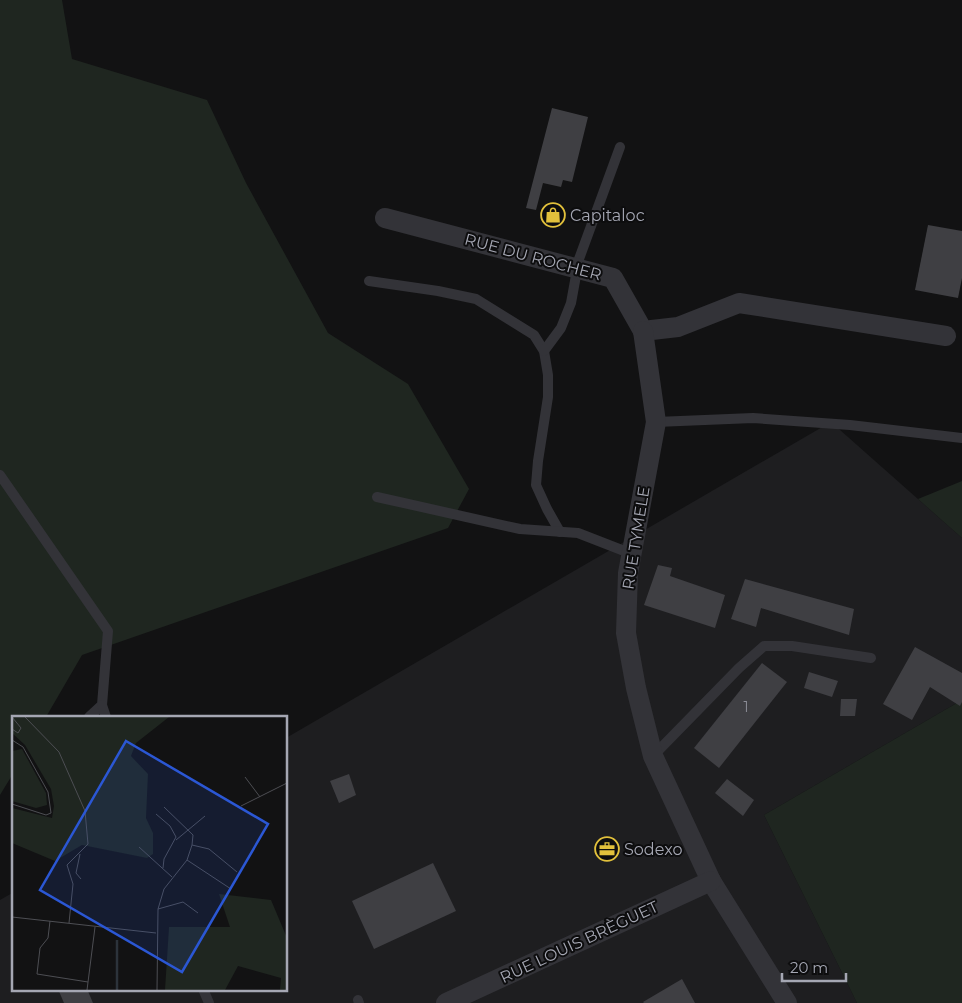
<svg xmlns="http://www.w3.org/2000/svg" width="962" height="1003" viewBox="0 0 962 1003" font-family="Montserrat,sans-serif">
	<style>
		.built { fill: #1e1e20 }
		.green { fill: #1f2620 }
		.building { fill: #3f3f43 }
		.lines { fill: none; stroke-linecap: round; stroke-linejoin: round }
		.service { stroke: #333338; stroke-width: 10 }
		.minor { stroke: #333338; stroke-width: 20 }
		.labels { text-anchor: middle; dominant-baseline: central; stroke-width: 4; stroke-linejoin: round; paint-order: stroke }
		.number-label { font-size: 14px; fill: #8c8d97 }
		.poi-label { font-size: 16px; fill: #a5a7b3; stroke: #0d0d0e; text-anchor: start }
		.street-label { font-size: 16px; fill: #a5a7b3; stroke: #0d0d0e }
		.inset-river { fill: none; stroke: #2c333b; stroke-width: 2.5 }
		.inset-road { fill: none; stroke: #4d4e53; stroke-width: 1 }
		.view { fill: #2b57d4; fill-opacity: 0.15; stroke: #2b57d4; stroke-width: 2.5 }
		.inset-edge { fill: none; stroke: #a5a7b3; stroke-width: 2.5 }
	</style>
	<rect width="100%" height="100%" fill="#121213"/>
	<path class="built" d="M831 422 962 538V700L764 815 857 1003H0V900L14 892V989H286V738Z"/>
	<g class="green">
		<path d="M0 0H62L72 59 207 100 246 183 328 333 408 384 469 489 448 528 82 655 46 717H14V772L0 795Z"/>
		<path d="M962 481V538L918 499Z"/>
		<path d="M962 700V1003H857L764 815Z"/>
	</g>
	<g class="building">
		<path d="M552 108 588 117 572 182 563 180 561 187 543 183 536 210 526 208Z"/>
		<path d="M928 225 962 231V278L958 298 915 290Z"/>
		<path d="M658 565 672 568 670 576 725 595 715 628 644 605Z"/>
		<path d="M745 579 854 609 849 635 761 608 756 627 731 619Z"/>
		<path d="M915 647 962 673V702L960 706 930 687 912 720 883 704Z"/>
		<path d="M762 663 787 682 719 768 694 748Z"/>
		<path d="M809 672 838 681 832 697 804 688Z"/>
		<path d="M841 699H857L855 716H840Z"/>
		<path d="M349 774 356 795 339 803 330 781Z"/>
		<path d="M727 779 754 800 743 816 715 793Z"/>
		<path d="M433 863 456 911 374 949 352 901Z"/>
		<path d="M682 979 695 1003H644L643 1002Z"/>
		<path d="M58 989H87L93 1003H64Z"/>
	</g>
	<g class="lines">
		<g class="service">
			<path d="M369 281 438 291 476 299 534 335 544 351 548 375V397L538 461 536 485 547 509 560 532"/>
			<path d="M544 351 561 328 571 303 579 259 620 147"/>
			<path d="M656 422 753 418 850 425 962 438"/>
			<path d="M0 475 108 631 102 705 89 717"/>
			<path d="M377 497 520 529 578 533 632 554"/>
			<path d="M102 705 106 717"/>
			<path d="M653 756 739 668 764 646H792L871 658"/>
			<path d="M203 989 209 1003"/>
			<path d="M358 1000 359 1003"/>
		</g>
		<g class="minor">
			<path d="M385 218 613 278 643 331 678 327 739 303 946 336"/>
			<path d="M643 331 656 422 628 573 626 633 636 688 653 756 711 881 787 1003"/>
			<path d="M446 1003 711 881"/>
		</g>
	</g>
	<defs>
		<g id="shop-ring" transform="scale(1.25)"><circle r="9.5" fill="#0d0d0e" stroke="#e2c13c" stroke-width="1.5"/><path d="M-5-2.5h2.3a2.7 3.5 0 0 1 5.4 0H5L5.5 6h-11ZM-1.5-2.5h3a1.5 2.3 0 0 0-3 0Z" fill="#e2c13c"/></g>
		<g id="office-ring" transform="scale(1.25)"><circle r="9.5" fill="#0d0d0e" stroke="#e2c13c" stroke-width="1.5"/><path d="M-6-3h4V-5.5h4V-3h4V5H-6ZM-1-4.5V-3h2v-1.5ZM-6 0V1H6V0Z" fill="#e2c13c"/></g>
	</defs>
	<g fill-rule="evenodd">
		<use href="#shop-ring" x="553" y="215"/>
		<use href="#office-ring" x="607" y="849"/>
	</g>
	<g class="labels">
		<g class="number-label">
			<text x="746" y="707">1</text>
		</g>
		<g class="poi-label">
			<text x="570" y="215">Capitaloc</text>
			<text x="624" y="849">Sodexo</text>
		</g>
		<g class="street-label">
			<text transform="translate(533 257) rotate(15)">RUE DU ROCHER</text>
			<text transform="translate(636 538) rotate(-81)">RUE TYMELE</text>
			<text transform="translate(579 942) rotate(-25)">RUE LOUIS BRÈGUET</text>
		</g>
	</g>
	<g transform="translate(12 716)">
		<rect width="275" height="275" fill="#121213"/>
		<path d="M0 1H157L124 27 119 40 136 58 134 102 141 117V138L135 142 70 129 43 145 0 127V92L40 102 42 90 39 73 13 29 0 17ZM10 33 34 77 35 89 24 92 0 85V35ZM207 178 259 184 275 222V274H268L269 262 226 250 213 274H153L157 211H218Z" fill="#1f2620"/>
		<path class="inset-river" d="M105 224V274"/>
		<path class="inset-road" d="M0 1 9 12 6 17 0 13M13 1 47 36 73 95 76 128 55 149 61 168 57 207M0 24 11 31 36 76 39 97 34 99 0 88M233 61 248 81M229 90 275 67M152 91 181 119 180 129 197 133 225 156M144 98 158 110 164 121 152 143 151 152M164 124 193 100M127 131 160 161M68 138 64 157 69 163M175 144 219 173M146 193 171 186 186 197M0 201 144 217M38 205 36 222 28 232 25 258 76 266M75 274 83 211M145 274 146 193 152 173 175 144 180 129"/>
		<path class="view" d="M114 25 256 108 170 256 28 174Z"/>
		<rect width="275" height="275" class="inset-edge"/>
	</g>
	<path d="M782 973v8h64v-8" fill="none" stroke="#a5a7b3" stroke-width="2.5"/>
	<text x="790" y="973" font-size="15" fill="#a5a7b3" stroke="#0d0d0e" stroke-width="4" paint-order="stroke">20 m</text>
</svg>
